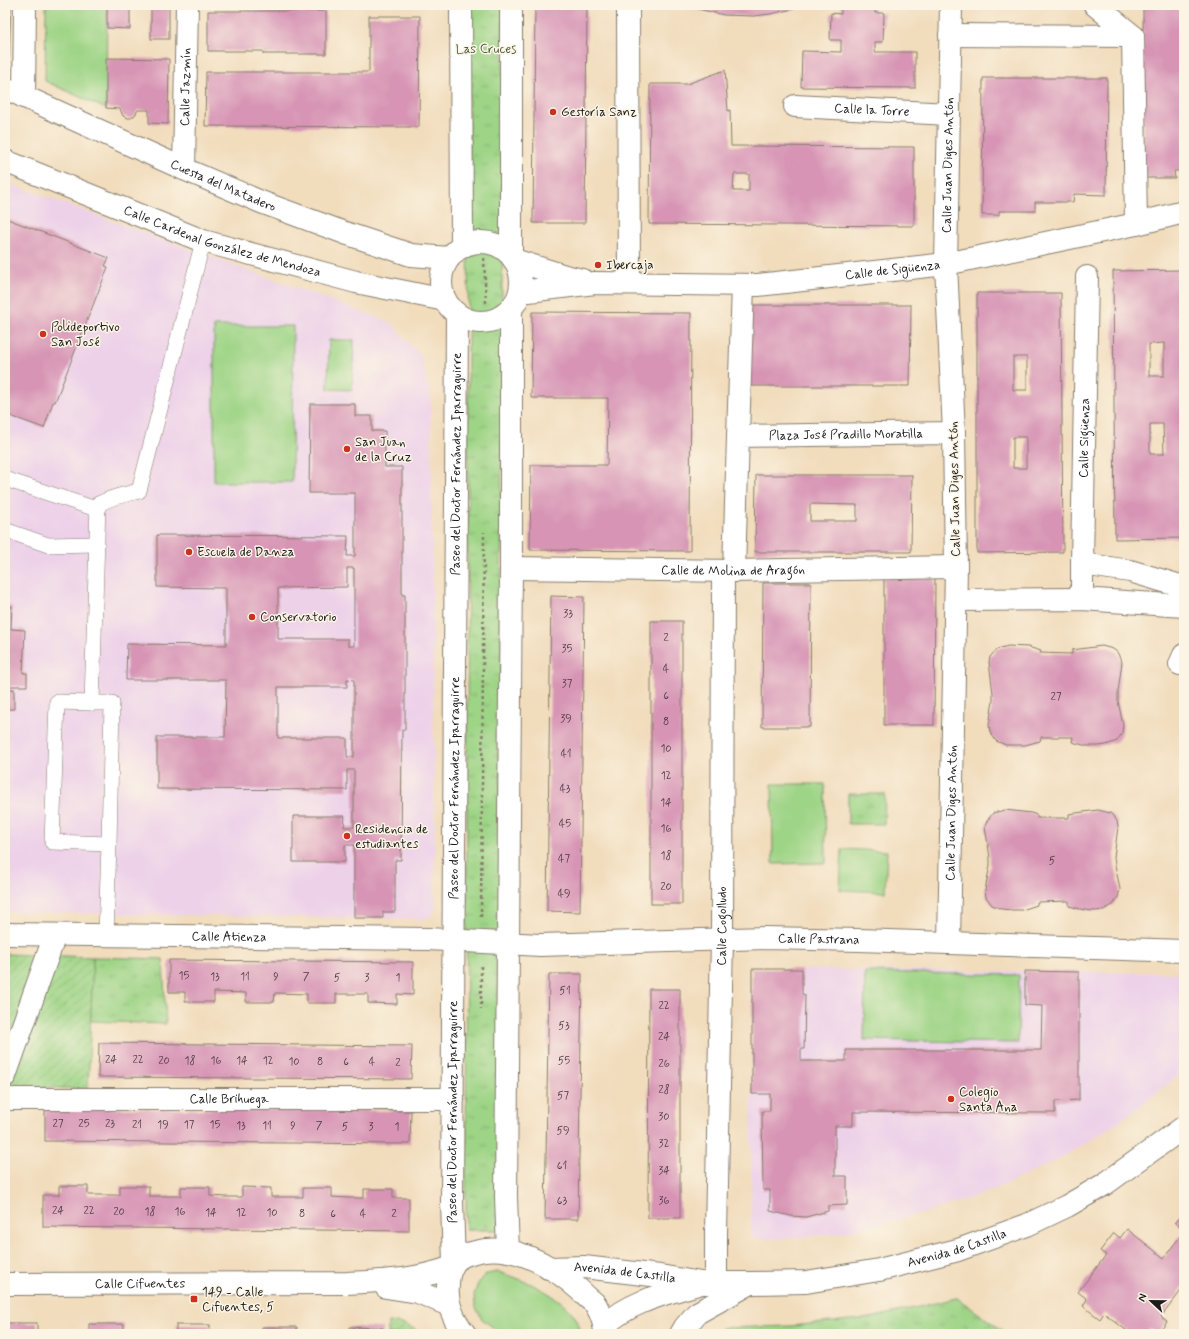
<svg xmlns="http://www.w3.org/2000/svg" width="1189" height="1339" viewBox="0 0 1189 1339" font-family="Mynerve,sans-serif">
	<style>
		.built { fill: #edd1e9 }
		.grass { fill: #9ed486; stroke: #5d7851 }
		.park { fill: url(#park-tufts); stroke: #5d7851 }
		.garden { fill: url(#garden-furrows); stroke: #5d7851 }
		.building { fill: #d794b5; fill-rule: evenodd }
		.lines { fill: none; stroke-linecap: round; stroke-linejoin: round }
		.service-casing { stroke: #867c6c; stroke-width: 16 }
		.pedestrian-casing { stroke: #867c6c; stroke-width: 24 }
		.minor-casing { stroke: #867c6c; stroke-width: 24 }
		.tertiary-casing { stroke: #867c6c; stroke-width: 24 }
		.path { stroke: #867c6c; stroke-width: 2.5; stroke-dasharray: 3 3; stroke-linecap: butt }
		.service { stroke: #fff; stroke-width: 15 }
		.pedestrian { stroke: #fff; stroke-width: 22 }
		.minor { stroke: #fff; stroke-width: 22 }
		.tertiary { stroke: #fff; stroke-width: 22 }
		.poi-dot { fill: #c8321e; stroke: #fcf5e5; stroke-width: 1.5 }
		.labels { text-anchor: middle; dominant-baseline: central; stroke-width: 3; stroke-linejoin: round; paint-order: stroke }
		.number-label { font-size: 11px; fill: #4b3a42 }
		.park-label { font-size: 13px; fill: #4a5c41; stroke: #fcf5e5 }
		.street-label { font-size: 13px; fill: #1c1c1c; stroke: #fcf5e5 }
		.poi-label { font-size: 13px; fill: #1c1c1c; stroke: #fcf5e5; text-anchor: start }
	</style>
	<defs>
		<pattern id="park-tufts" width="24" height="20" patternUnits="userSpaceOnUse"><rect width="24" height="20" fill="#9ed486"/><path d="M3 7l-1-3M5 7V3M7 7l1-3M15 17l-1-3M17 17v-4M19 17l1-3" fill="none" stroke="#88b573"/></pattern>
		<pattern id="garden-furrows" width="10" height="10" patternUnits="userSpaceOnUse"><rect width="10" height="10" fill="#9ed486"/><path d="M-1 1l2-2M0 10L10 0M9 11l2-2" fill="none" stroke="#88b573"/></pattern>
	</defs>
	<rect width="100%" height="100%" fill="#fcf5e5"/>
	<filter id="ink" filterUnits="userSpaceOnUse"><feTurbulence type="fractalNoise" baseFrequency=".025" numOctaves="2"/><feDisplacementMap in="SourceGraphic" scale="8" xChannelSelector="R" yChannelSelector="G"/><feConvolveMatrix kernelMatrix="1 2 1 2 8 2 1 2 1" color-interpolation-filters="sRGB"/></filter>
	<filter id="wash" filterUnits="userSpaceOnUse"><feTurbulence type="fractalNoise" baseFrequency=".012" numOctaves="4" result="noise"/><feDisplacementMap in="SourceGraphic" scale="16" xChannelSelector="R" yChannelSelector="G"/><feGaussianBlur stdDeviation="0.9" result="paint"/><feColorMatrix in="noise" values="0 0 0 0 0 0 0 0 0 0 0 0 0 0 0 0 0 1.4 0 .05"/><feComposite in="paint" operator="in"/></filter>
	<g filter="url(#wash)">
		<rect width="100%" height="100%" fill="#f1dcbc"/>
		<g class="built">
			<path d="M5 182 390 322 421 356 431 399 435 911 427 919 5 912Z"/>
			<path d="M752 969 1184 973V1071L1143 1104 1109 1129 1064 1156 1025 1176 983 1194 928 1212 874 1226 830 1234 778 1239 751 1238Z"/>
		</g>
		<g class="grass">
			<path d="M46 5H107L106 109 45 81Z"/>
			<path d="M214 326H293L292 482H214Z"/>
			<path d="M329 340H354L352 390 328 389Z"/>
			<path d="M772 784H825L826 863 773 864Z"/>
			<path d="M842 849 887 851 885 892 840 890Z"/>
			<path d="M865 972 1019 975 1018 1043 864 1040Z"/>
			<path d="M497 1272C522 1278 570 1298 579 1325 580 1327 580 1331 580 1334H502L482 1319 475 1306 474 1295 477 1286 481 1279 487 1274Z"/>
		</g>
		<g class="park">
			<path d="M469 5H503L499 1230H466Z"/>
			<path d="M848 794H885L884 824H848Z"/>
			<path d="M93 957 163 959 166 1024 90 1021Z"/>
			<path d="M957 1298 1007 1334H722V1328L791 1326 871 1318Z"/>
		</g>
		<g class="garden">
			<path d="M5 954 93 957 88 1089 5 1086Z"/>
			<path d="M388 1322C401 1323 411 1326 422 1334H388Z"/>
		</g>
		<g id="blocks">
			<g class="building">
				<path d="M5 5H11L9 57 5 59Z"/>
				<path d="M107 5 130 6V29L107 28Z"/>
				<rect x="151" y="5" width="18" height="34"/>
				<path d="M535 5H587L585 223H533Z"/>
				<path d="M688 5H798V8L770 14 754 16 724 15 698 9Z"/>
				<path d="M841 5H875V13H884L883 42H875V52H915V88L801 87 802 51 841 52V40H830L831 13 841 14Z"/>
				<path d="M1143 6H1184V171H1174L1175 178H1144Z"/>
				<path d="M208 11H326V54H263V51H208Z"/>
				<path d="M369 16H420L419 127 205 126 206 72H369Z"/>
				<path d="M106 58 169 59 168 124 149 123V110H138L135 115 131 118H128L123 116 120 109 106 108Z"/>
				<path d="M725 70 728 111 730 110 731 146 914 147V226L649 224 650 84H687ZM734 174H749V191H733Z"/>
				<path d="M983 78H1107L1106 195 1074 194 1073 202H1035V211H999V215H982Z"/>
				<path d="M5 218 109 258 105 266 108 267 55 402H53L44 428 5 414Z"/>
				<path d="M1184 270V538L1115 539 1113 271ZM1164 343V376H1149V344ZM1150 424H1163L1164 454H1150Z"/>
				<path d="M977 293H1061L1063 552 977 553ZM1013 357H1027V390H1013ZM1013 437H1026V468H1013Z"/>
				<path d="M750 305H911L910 386H749Z"/>
				<path d="M532 312 691 313 690 551 530 550 531 465H607L608 398H531Z"/>
				<path d="M310 404H355V416H372V431H385V467H402V595H405V730H402L401 860H395V912H383V918H354V845H345V862H293V816H345L344 827H354V770H347V790L157 789V737H225L226 680H126L127 644 226 645V588L157 587V535L348 536 347 556H355V493H309ZM347 568H354V646H348V639H278V588L347 587ZM347 679 354 680V757H347V738H278V687H347Z"/>
				<path d="M756 475H912L911 552H755ZM810 504 857 505V521H810Z"/>
				<path d="M884 578H935L934 725H884Z"/>
				<path d="M763 583H811L810 727H762Z"/>
				<path d="M551 596 584 597 580 912 547 911Z"/>
				<path d="M5 606H12L11 629 25 630 23 673H27V686H9V689H14V709H5Z"/>
				<rect x="651" y="621" width="31" height="283"/>
				<path d="M1008 646 1028 647 1041 651 1040 653 1072 654V650L1102 646 1113 649 1117 652 1122 662 1118 692V701L1123 725 1122 733 1117 741 1106 745 1098 746H1087L1072 742 1073 737H1041L1040 741 1025 745H1006L996 741 990 732 989 725 993 701V693L989 662 990 657 997 649Z"/>
				<path d="M1005 810 1031 813 1037 815V818H1069V814L1098 810 1110 813 1113 816 1117 821 1118 827 1114 857 1115 865 1120 889 1118 897 1113 905 1103 910 1095 911 1084 910 1069 906V901L1037 902V905L1022 910H1011L1002 909 992 905 986 897 985 890 990 865V857L985 827 987 821 993 813Z"/>
				<path d="M169 960 413 962V995L397 994V1004L368 1003V994H336V1003H307V994L275 993 274 1002H246V993L214 992V1002H185V992H169Z"/>
				<path d="M752 969H802V994L805 995 804 1049H801V1061H846V1050H1041L1042 1006 1025 1005V971L1079 972V1100L1055 1101V1113L853 1112V1126H835V1176H847V1205L828 1206V1211L806 1217 791 1216 770 1211V1190H763L762 1111H770V1094H752Z"/>
				<path d="M549 974H582L578 1219H545Z"/>
				<path d="M649 989H680V1218H648Z"/>
				<path d="M99 1043 412 1046 411 1079 98 1077Z"/>
				<path d="M45 1108 411 1111 410 1144 45 1141Z"/>
				<path d="M59 1186H88V1195H120V1186H149V1196H181V1187H210V1196L226 1197H242V1187L271 1188V1197H303V1188H332V1197L348 1198H364V1189H393V1198H409V1231L43 1227V1195H59Z"/>
				<path d="M1184 1211V1229L1175 1222Z"/>
				<path d="M1127 1229 1164 1258 1184 1231V1287L1161 1317 1167 1322 1158 1334 1150 1329 1146 1334H1131L1104 1313 1100 1319 1083 1306 1087 1299 1078 1292 1106 1255 1100 1251 1114 1233 1120 1238Z"/>
				<rect x="5" y="1323" width="32" height="11"/>
				<rect x="89" y="1324" width="35" height="10"/>
				<rect x="176" y="1325" width="34" height="9"/>
				<path d="M262 1327H297L296 1334H262Z"/>
				<path d="M349 1327 383 1328V1334H349Z"/>
			</g>
		</g>
	</g>
	<g filter="url(#ink)">
		<use href="#blocks" fill-opacity="0" stroke="#867c6c" stroke-width="1"/>
		<g class="lines">
			<g class="service-casing">
				<g id="service">
					<path d="M5 479 93 508C106 498 123 495 139 491L203 241"/>
					<path d="M98 504 92 703 57 702 52 842 109 844 106 935"/>
					<path d="M5 530 48 545 97 544"/>
					<path d="M92 703H112L109 844"/>
				</g>
			</g>
			<g class="pedestrian-casing">
				<g id="pedestrian">
					<path d="M1133 36 1136 224"/>
					<path d="M738 436 743 285"/>
					<path d="M1082 564 1130 571 1184 587"/>
					<path d="M5 1076 55 935"/>
				</g>
			</g>
			<g class="minor-casing">
				<g id="minor">
					<path d="M461 5 462 247"/>
					<path d="M628 5 629 283"/>
					<path d="M950 35 1133 36 1095 5"/>
					<path id="s1" d="M5 88 184 169 261 202 345 233 411 255 449 258"/>
					<path d="M24 97 25 5"/>
					<path id="s2" d="M795 106 949 114"/>
					<path id="s3" d="M5 161 203 241 356 282 445 300"/>
					<path id="s4" d="M184 169 187 5"/>
					<circle cx="481" cy="282" r="40"/>
					<path d="M511 255V5"/>
					<path d="M514 260 565 276 582 280"/>
					<path id="s5" d="M520 292 595 283 758 285 946 264 1136 224 1184 212"/>
					<path id="s6" d="M511 568 734 571 956 567"/>
					<path id="s7" d="M734 571 738 436 954 433"/>
					<path id="s8" d="M1082 599V564L1087 277"/>
					<path d="M956 600 1082 599 1184 606"/>
					<path d="M1180 664 1184 655"/>
					<path id="s9" d="M5 934 428 939 540 945 765 938 859 940 1184 951"/>
					<path id="s10" d="M949 943 956 567 954 433 946 264 951 5"/>
					<path id="s11" d="M5 1099H453"/>
					<path d="M508 1251 506 1197 511 568V309"/>
					<path id="s12" d="M454 1263 452 1202 457 314"/>
					<path id="s13" d="M716 1282V1233L722 939 723 571"/>
				</g>
			</g>
			<g class="tertiary-casing">
				<g id="tertiary">
					<path id="s14" d="M548 1268 584 1267 660 1276 701 1283H751L806 1282 879 1270 958 1250 1027 1225 1067 1206 1105 1184 1184 1127"/>
					<path id="s15" d="M5 1284 347 1283C382 1281 419 1280 452 1267"/>
					<path d="M386 1287 418 1292 449 1305"/>
					<path d="M605 1325C631 1301 665 1294 698 1284"/>
					<path d="M465 1334C454 1321 446 1303 448 1286 448 1279 450 1269 454 1263 459 1256 468 1254 475 1252 486 1249 498 1249 509 1251 538 1257 566 1276 587 1297 590 1300 594 1302 596 1305 601 1314 605 1324 605 1334"/>
					<path d="M681 1334 685 1327 697 1313 751 1283"/>
				</g>
			</g>
			<g class="path">
				<path d="M484 258 486 305"/>
				<path d="M481 917 484 532"/>
				<path d="M481 966V1009"/>
			</g>
			<use href="#service" class="service"/>
			<use href="#pedestrian" class="pedestrian"/>
			<use href="#minor" class="minor"/>
			<use href="#tertiary" class="tertiary"/>
		</g>
	</g>
	<g class="poi-dot">
		<circle cx="553" cy="112" r="4"/>
		<circle cx="598" cy="265" r="4"/>
		<circle cx="43" cy="334" r="4"/>
		<circle cx="347" cy="449" r="4"/>
		<circle cx="189" cy="552" r="4"/>
		<circle cx="252" cy="617" r="4"/>
		<circle cx="347" cy="836" r="4"/>
		<circle cx="951" cy="1099" r="4"/>
		<rect x="190" y="1295" width="8" height="8" rx="2"/>
	</g>
	<g class="labels">
		<g class="number-label">
			<text x="568" y="614">33</text>
			<text x="666" y="638">2</text>
			<text x="567" y="649">35</text>
			<text x="666" y="669">4</text>
			<text x="567" y="684">37</text>
			<text x="666" y="696">6</text>
			<text x="1056" y="697">27</text>
			<text x="566" y="719">39</text>
			<text x="666" y="722">8</text>
			<text x="666" y="749">10</text>
			<text x="566" y="754">41</text>
			<text x="666" y="776">12</text>
			<text x="565" y="789">43</text>
			<text x="666" y="803">14</text>
			<text x="565" y="824">45</text>
			<text x="666" y="829">16</text>
			<text x="666" y="856">18</text>
			<text x="564" y="859">47</text>
			<text x="1052" y="861">5</text>
			<text x="666" y="887">20</text>
			<text x="564" y="894">49</text>
			<text x="184" y="976">15</text>
			<text x="215" y="977">13</text>
			<text x="245" y="977">11</text>
			<text x="276" y="977">9</text>
			<text x="306" y="977">7</text>
			<text x="337" y="978">5</text>
			<text x="367" y="978">3</text>
			<text x="398" y="978">1</text>
			<text x="565" y="991">51</text>
			<text x="664" y="1006">22</text>
			<text x="564" y="1026">53</text>
			<text x="664" y="1037">24</text>
			<text x="111" y="1060">24</text>
			<text x="138" y="1060">22</text>
			<text x="164" y="1061">20</text>
			<text x="190" y="1061">18</text>
			<text x="216" y="1061">16</text>
			<text x="242" y="1061">14</text>
			<text x="268" y="1061">12</text>
			<text x="564" y="1061">55</text>
			<text x="294" y="1062">10</text>
			<text x="320" y="1062">8</text>
			<text x="346" y="1062">6</text>
			<text x="372" y="1062">4</text>
			<text x="398" y="1063">2</text>
			<text x="664" y="1064">26</text>
			<text x="664" y="1090">28</text>
			<text x="563" y="1096">57</text>
			<text x="664" y="1117">30</text>
			<text x="58" y="1124">27</text>
			<text x="84" y="1124">25</text>
			<text x="110" y="1124">23</text>
			<text x="137" y="1125">21</text>
			<text x="163" y="1125">19</text>
			<text x="189" y="1125">17</text>
			<text x="215" y="1125">15</text>
			<text x="241" y="1126">13</text>
			<text x="267" y="1126">11</text>
			<text x="293" y="1126">9</text>
			<text x="319" y="1126">7</text>
			<text x="345" y="1127">5</text>
			<text x="371" y="1127">3</text>
			<text x="397" y="1127">1</text>
			<text x="563" y="1131">59</text>
			<text x="664" y="1144">32</text>
			<text x="562" y="1166">61</text>
			<text x="664" y="1171">34</text>
			<text x="562" y="1201">63</text>
			<text x="664" y="1201">36</text>
			<text x="58" y="1211">24</text>
			<text x="89" y="1211">22</text>
			<text x="119" y="1212">20</text>
			<text x="150" y="1212">18</text>
			<text x="180" y="1212">16</text>
			<text x="211" y="1213">14</text>
			<text x="241" y="1213">12</text>
			<text x="272" y="1213">10</text>
			<text x="302" y="1214">8</text>
			<text x="333" y="1214">6</text>
			<text x="363" y="1214">4</text>
			<text x="394" y="1214">2</text>
		</g>
		<g class="park-label">
			<text x="486" y="49">Las Cruces</text>
		</g>
		<g class="street-label">
			<text stroke="none"><textPath href="#s4" startOffset="82">Calle Jazmín</textPath></text>
			<text stroke="none"><textPath href="#s2" startOffset="77">Calle la Torre</textPath></text>
			<text stroke="none"><textPath href="#s10" startOffset="778">Calle Juan Diges Antón</textPath></text>
			<text stroke="none"><textPath href="#s1" startOffset="239">Cuesta del Matadero</textPath></text>
			<text stroke="none"><textPath href="#s3" startOffset="232">Calle Cardenal González de Mendoza</textPath></text>
			<text stroke="none"><textPath href="#s5" startOffset="374">Calle de Sigüenza</textPath></text>
			<text stroke="none"><textPath href="#s7" startOffset="243">Plaza José Pradillo Moratilla</textPath></text>
			<text stroke="none"><textPath href="#s8" startOffset="161">Calle Sigüenza</textPath></text>
			<text stroke="none"><textPath href="#s12" startOffset="799">Paseo del Doctor Fernández Iparraguirre</textPath></text>
			<text transform="translate(955 489) rotate(-91)">Calle Juan Diges Antón</text>
			<text stroke="none"><textPath href="#s6" startOffset="222">Calle de Molina de Aragón</textPath></text>
			<text stroke="none"><textPath href="#s12" startOffset="475">Paseo del Doctor Fernández Iparraguirre</textPath></text>
			<text stroke="none"><textPath href="#s10" startOffset="130">Calle Juan Diges Antón</textPath></text>
			<text stroke="none"><textPath href="#s13" startOffset="356">Calle Cogolludo</textPath></text>
			<text stroke="none"><textPath href="#s9" startOffset="224">Calle Atienza</textPath></text>
			<text stroke="none"><textPath href="#s9" startOffset="814">Calle Pastrana</textPath></text>
			<text stroke="none"><textPath href="#s11" startOffset="224">Calle Brihuega</textPath></text>
			<text stroke="none"><textPath href="#s12" startOffset="151">Paseo del Doctor Fernández Iparraguirre</textPath></text>
			<text stroke="none"><textPath href="#s14" startOffset="414">Avenida de Castilla</textPath></text>
			<text stroke="none"><textPath href="#s14" startOffset="77">Avenida de Castilla</textPath></text>
			<text stroke="none"><textPath href="#s15" startOffset="135">Calle Cifuentes</textPath></text>
		</g>
		<g class="poi-label">
			<text x="561" y="112">Gestoría Sanz</text>
			<text x="606" y="265">Ibercaja</text>
			<text x="51" y="327">Polideportivo<tspan x="51" dy="15">San José</tspan></text>
			<text x="355" y="442">San Juan<tspan x="355" dy="15">de la Cruz</tspan></text>
			<text x="197" y="552">Escuela de Danza</text>
			<text x="260" y="617">Conservatorio</text>
			<text x="355" y="829">Residencia de<tspan x="355" dy="15">estudiantes</tspan></text>
			<text x="959" y="1092">Colegio<tspan x="959" dy="15">Santa Ana</tspan></text>
			<text x="202" y="1292">149 - Calle<tspan x="202" dy="15">Cifuentes, 5</tspan></text>
		</g>
	</g>
	<rect width="1189" height="1339" fill="none" stroke="#fcf5e5" stroke-width="20"/>
	<g transform="translate(1151 1301) rotate(292)" stroke="#fcf5e5" stroke-width="3" paint-order="stroke">
	<path d="M0-3L7 15L0 10L-7 15Z" fill="#1c1c1c"/>
	<text y="-6" font-size="11" font-weight="bold" text-anchor="middle" fill="#1c1c1c">N</text>
	</g>
</svg>
